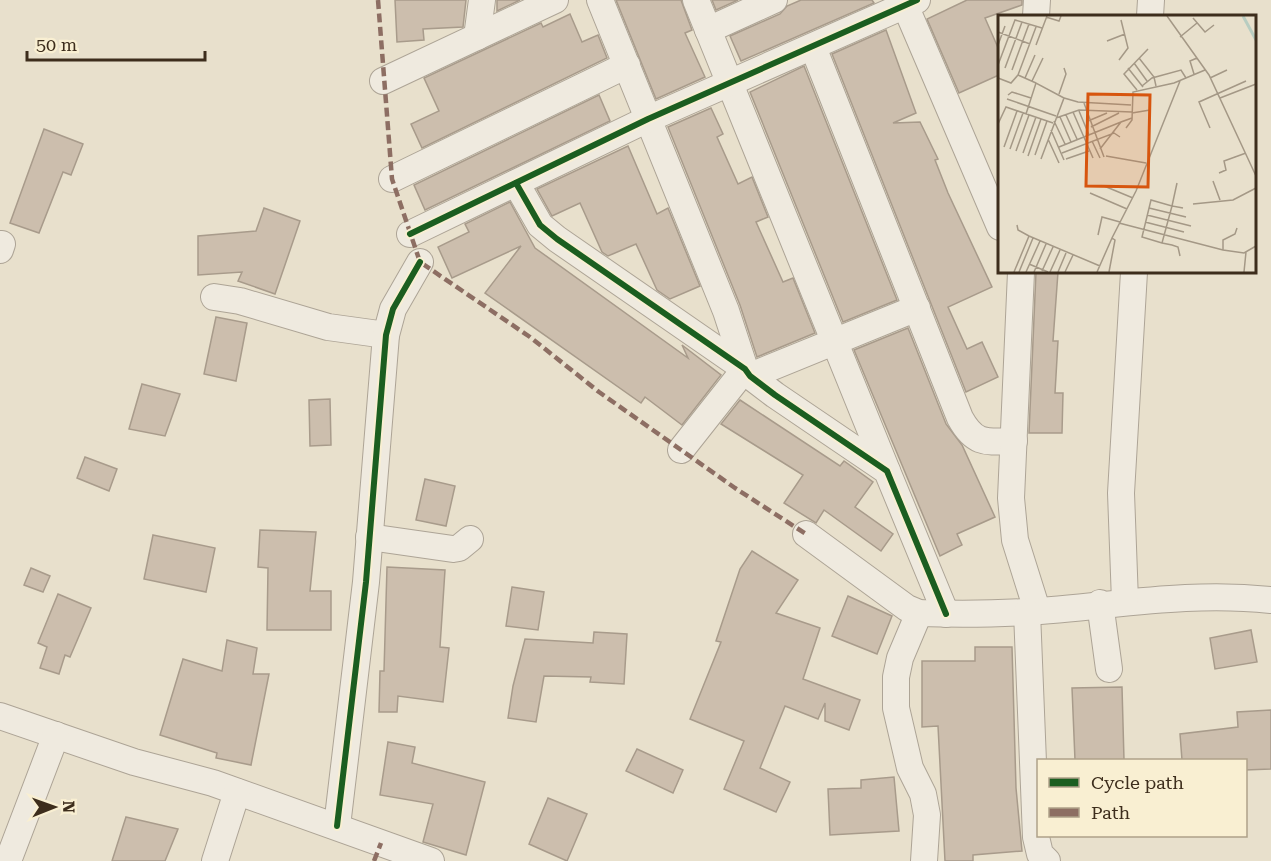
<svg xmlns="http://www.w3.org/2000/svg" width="1271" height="861" viewBox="0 0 1271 861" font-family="'Roboto Serif',serif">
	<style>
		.building { fill: #ccbead; stroke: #a89b8b; stroke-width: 1.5 }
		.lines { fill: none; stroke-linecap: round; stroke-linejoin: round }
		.street-casing { stroke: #ada496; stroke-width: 28 }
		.street { stroke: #efeadf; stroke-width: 26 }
		.quiet { stroke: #8d6e63; stroke-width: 4.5; stroke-dasharray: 9 4.5; stroke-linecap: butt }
		.cycleway-casing { stroke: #f9efd2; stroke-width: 10 }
		.cycleway { stroke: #1b5e20; stroke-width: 6 }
		.inset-river { fill: none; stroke: #b8cdc1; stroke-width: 3 }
		.inset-road { fill: none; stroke: #a49886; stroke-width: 1.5 }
		.view { fill: #d7550e; fill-opacity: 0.15; stroke: #d7550e; stroke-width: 3 }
		.inset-edge { fill: none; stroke: #3d2d1c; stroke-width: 3 }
	</style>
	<rect width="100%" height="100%" fill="#e8e0cc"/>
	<g class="building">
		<path d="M395 0H466L463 27 423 29 424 40 397 42Z"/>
		<path d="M497 0H520L497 11Z"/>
		<path d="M616 0H681L692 30 685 33 705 77 656 99Z"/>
		<path d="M712 0H738L716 10Z"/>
		<path d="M801 0H872L874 3 741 61 730 36 780 14 787 6Z"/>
		<path d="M967 0H1022V5L985 18 999 50V75L959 93 927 19Z"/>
		<path d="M570 14 582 42 598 35 607 58 422 148 411 124 439 111 424 78 541 23 543 27Z"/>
		<path d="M886 30 916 113 893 123 920 122 938 159 935 160 948 193 992 287 948 307 967 349 982 342 998 377 966 392 832 54Z"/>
		<path d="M804 66 897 300 843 322 750 92Z"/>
		<path d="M599 95 610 121 425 210 414 185Z"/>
		<path d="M711 108 723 134 717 137 738 184 752 177 768 217 756 222 783 282 793 278 815 333 757 357 740 305 668 127Z"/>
		<path d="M44 129 83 144 71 175 63 172 39 233 10 223Z"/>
		<path d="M628 146 657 214 668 208 700 286 670 299 657 290 636 244 608 256 602 252 580 203 552 216 537 189Z"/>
		<path d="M510 202 535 248 688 358 682 345 721 375 682 425 645 397 641 403 485 293 521 246 452 278 438 247 469 232 465 224Z"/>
		<path d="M264 208 300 221 275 294 238 281 242 272 198 275V236L256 231Z"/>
		<path d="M1036 272H1058L1053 341H1058L1055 393H1063L1062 433H1029Z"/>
		<path d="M216 317 247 323 236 381 204 374Z"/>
		<path d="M908 328 946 424 962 445 995 517 957 534 962 545 940 556 854 350Z"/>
		<path d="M142 384 180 394 165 436 129 429Z"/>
		<path d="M330 399 331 445 310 446 309 400Z"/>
		<path d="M740 400 840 466 844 461 873 482 855 507 893 534 881 551 824 510 816 523 784 503 803 475 721 424Z"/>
		<path d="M85 457 117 469 109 491 77 478Z"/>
		<path d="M425 479 455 486 446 526 416 520Z"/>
		<path d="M260 530 316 532 310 591H331V630H267L268 568 258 567Z"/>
		<path d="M153 535 215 548 206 592 144 579Z"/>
		<path d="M752 551 798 580 776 613 820 628 803 679 860 700 849 730 825 721V703L818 719 785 706 760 768 790 782 776 812 724 789 744 741 690 719 721 642 716 641 740 569Z"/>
		<path d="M387 567 445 570 440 647 449 648 443 702 398 696 397 712H379L380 671H384Z"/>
		<path d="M31 568 50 576 43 592 24 585Z"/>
		<path d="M512 587 544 592 538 630 506 626Z"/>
		<path d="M58 594 91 608 70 657 65 655 59 674 40 668 47 647 38 643Z"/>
		<path d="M848 596 892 616 877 654 832 636Z"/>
		<path d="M1251 630 1257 662 1215 669 1210 638Z"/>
		<path d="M594 632 627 634 624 684 590 682 591 677 544 676 536 722 508 718 513 686 525 639 593 643Z"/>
		<path d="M227 640 257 648 253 674H269L251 765 216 758 217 753 160 735 183 659 222 671Z"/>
		<path d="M975 647H1012L1016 788 1022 851 973 855V861H945L938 726 922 727V661H975Z"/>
		<path d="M1122 687 1124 760H1075L1072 688Z"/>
		<path d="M1271 710V769L1245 770V760H1182L1180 734 1238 727 1237 712Z"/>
		<path d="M388 742 415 747 412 763 485 782 466 855 423 842 433 804 380 795Z"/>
		<path d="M637 749 683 770 673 793 626 771Z"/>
		<path d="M894 777 899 831 830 835 828 789 861 788V780Z"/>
		<path d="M548 798 587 814 567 861 529 844Z"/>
		<path d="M126 817 178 829 165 861H112Z"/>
	</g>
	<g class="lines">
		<g class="street-casing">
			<g id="street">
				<path d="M600 0 726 311 745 369 681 450"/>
				<path d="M696 0 887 471"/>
				<path d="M905 5 1000 227"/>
				<path d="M1036 16 1037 0"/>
				<path d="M1150 16 1151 0"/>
				<path d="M708 30 774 0"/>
				<path d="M477 37 482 0"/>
				<path d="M813 47 960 418C975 445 986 442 1014 441"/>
				<path d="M383 81 555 0"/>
				<path d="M392 179 627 65"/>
				<path d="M516 183 540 225 557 239 745 369 750 376 775 395 887 471 946 614"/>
				<path d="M410 234 648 119 917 0"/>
				<path d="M0 250 2 244"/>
				<path d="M1021 272 1011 498 1015 540 1037 610"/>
				<path d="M214 297 240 301 328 327 386 335"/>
				<path d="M750 376 917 308"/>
				<path d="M806 534 907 608 919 613C954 614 990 614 1025 612 1111 607 1183 591 1271 600"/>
				<path d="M369 537 453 549 459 548 470 539"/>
				<path d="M1125 601 1121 493 1134 272"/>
				<path d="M1100 603 1109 669"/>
				<path d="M1027 612 1036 837 1040 854 1047 861"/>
				<path d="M919 613 900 658 896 677V708L910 768 923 794 927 815 924 861"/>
				<path d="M0 716 134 762 213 783 431 861"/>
				<path d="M337 826 366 582 386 335 393 309 420 262"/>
				<path d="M8 861 56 735"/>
				<path d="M215 861 237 792"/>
			</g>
		</g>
		<use href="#street" class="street"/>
		<g class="quiet">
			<path d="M378 0 392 179 420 262 530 337 599 392 735 488 806 534"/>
			<path d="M374 861 381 843"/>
		</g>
		<g class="cycleway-casing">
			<g id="cycleway">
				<path d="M516 183 540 225 557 239 745 369 750 376 775 395 887 471 946 614"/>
				<path d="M410 234 648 119 917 0"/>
				<path d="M337 826 366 582 386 335 393 309 420 262"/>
			</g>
		</g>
		<use href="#cycleway" class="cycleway"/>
	</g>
	<g transform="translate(998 15)">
		<rect width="258" height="258" fill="#e8e0cc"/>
		<path class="inset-river" d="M245 1 258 25"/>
		<path class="inset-road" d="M169 1 211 60 258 161M48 2 61 6 63 1M195 3 207 17 216 10M0 17 32 29M182 22 199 8M109 26 127 19M0 30 7 11M38 30 49 1M141 43 156 62 158 71M121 45 130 33 123 5M136 48 149 66M0 50 17 5 44 13M7 53 24 7M130 53 145 72M14 55 31 9M196 59 192 46 199 43M20 60 38 12M0 63 13 68 20 60 38 68M27 63 37 40M212 63 229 55M34 66 45 43M144 71 154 63 183 55 188 63M139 75 126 59 150 34M61 79 68 59 66 53M10 80 14 77 33 83M222 83 258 69M9 84 58 101M86 88 106 142M81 96 91 120M75 97 95 143M134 98 152 95M28 99 38 68 66 83M68 100 79 124M62 102 73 127M58 103 81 95 134 97M56 106 67 129M90 106 109 98M0 109 8 92 55 108M93 112 121 98M128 113 134 105 135 77 176 68 207 55M212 113 201 87 248 66M53 115 66 145M50 124 61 148M94 126 102 143M6 132 19 96M61 132 123 107M12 134 25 98M102 134 123 107 134 103M18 136 31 100M25 138 38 102M64 138 116 118 122 122M37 140 49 106M30 141 43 104M108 141 148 148M43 144 66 83 80 87 133 90M68 144 91 136M221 158 228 155 226 146 248 138M215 166 222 185M179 168 174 191 185 193M106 171 135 183M92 178 129 194M195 189 235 185 258 173M151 193 188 202M149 200 193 211M147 207 186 217M121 208 225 235 246 238 258 231M19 210 20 215 31 221 102 251M100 220 104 202 122 207M164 228 174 191 153 185 144 222 164 228 174 230 180 232 182 241M225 235V225L237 219 239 213M31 249 50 257M44 256 55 232M16 257 31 221M21 257 35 223M28 257 42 226M36 257 48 229M52 257 62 235M60 257 68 238M67 257 75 240M99 257 114 223M111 257 117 225 114 223 138 176 182 66M246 257 248 237"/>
		<path class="view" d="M90 79 152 80 150 172 88 171Z"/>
		<rect width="258" height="258" class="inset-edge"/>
	</g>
	<rect x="1037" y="759" width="210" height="78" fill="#f9efd2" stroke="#aea189" stroke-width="1.5"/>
	<rect x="1049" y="778" width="30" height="9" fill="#1b5e20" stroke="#aea189" stroke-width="1.5"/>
	<text x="1091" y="789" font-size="18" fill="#3d2d1c">Cycle path</text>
	<rect x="1049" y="808" width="30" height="9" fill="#8d6e63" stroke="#aea189" stroke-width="1.5"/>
	<text x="1091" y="819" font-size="18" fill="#3d2d1c">Path</text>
	<g transform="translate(54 807) rotate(89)" stroke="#f9efd2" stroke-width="4.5" paint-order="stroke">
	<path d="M0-4.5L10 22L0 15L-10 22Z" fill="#3d2d1c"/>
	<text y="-9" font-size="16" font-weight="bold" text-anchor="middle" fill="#3d2d1c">N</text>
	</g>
	<path d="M27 51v9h178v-9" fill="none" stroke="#3d2d1c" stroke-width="3"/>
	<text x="36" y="51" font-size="18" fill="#3d2d1c" stroke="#f9efd2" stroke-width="4.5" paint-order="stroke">50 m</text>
</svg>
